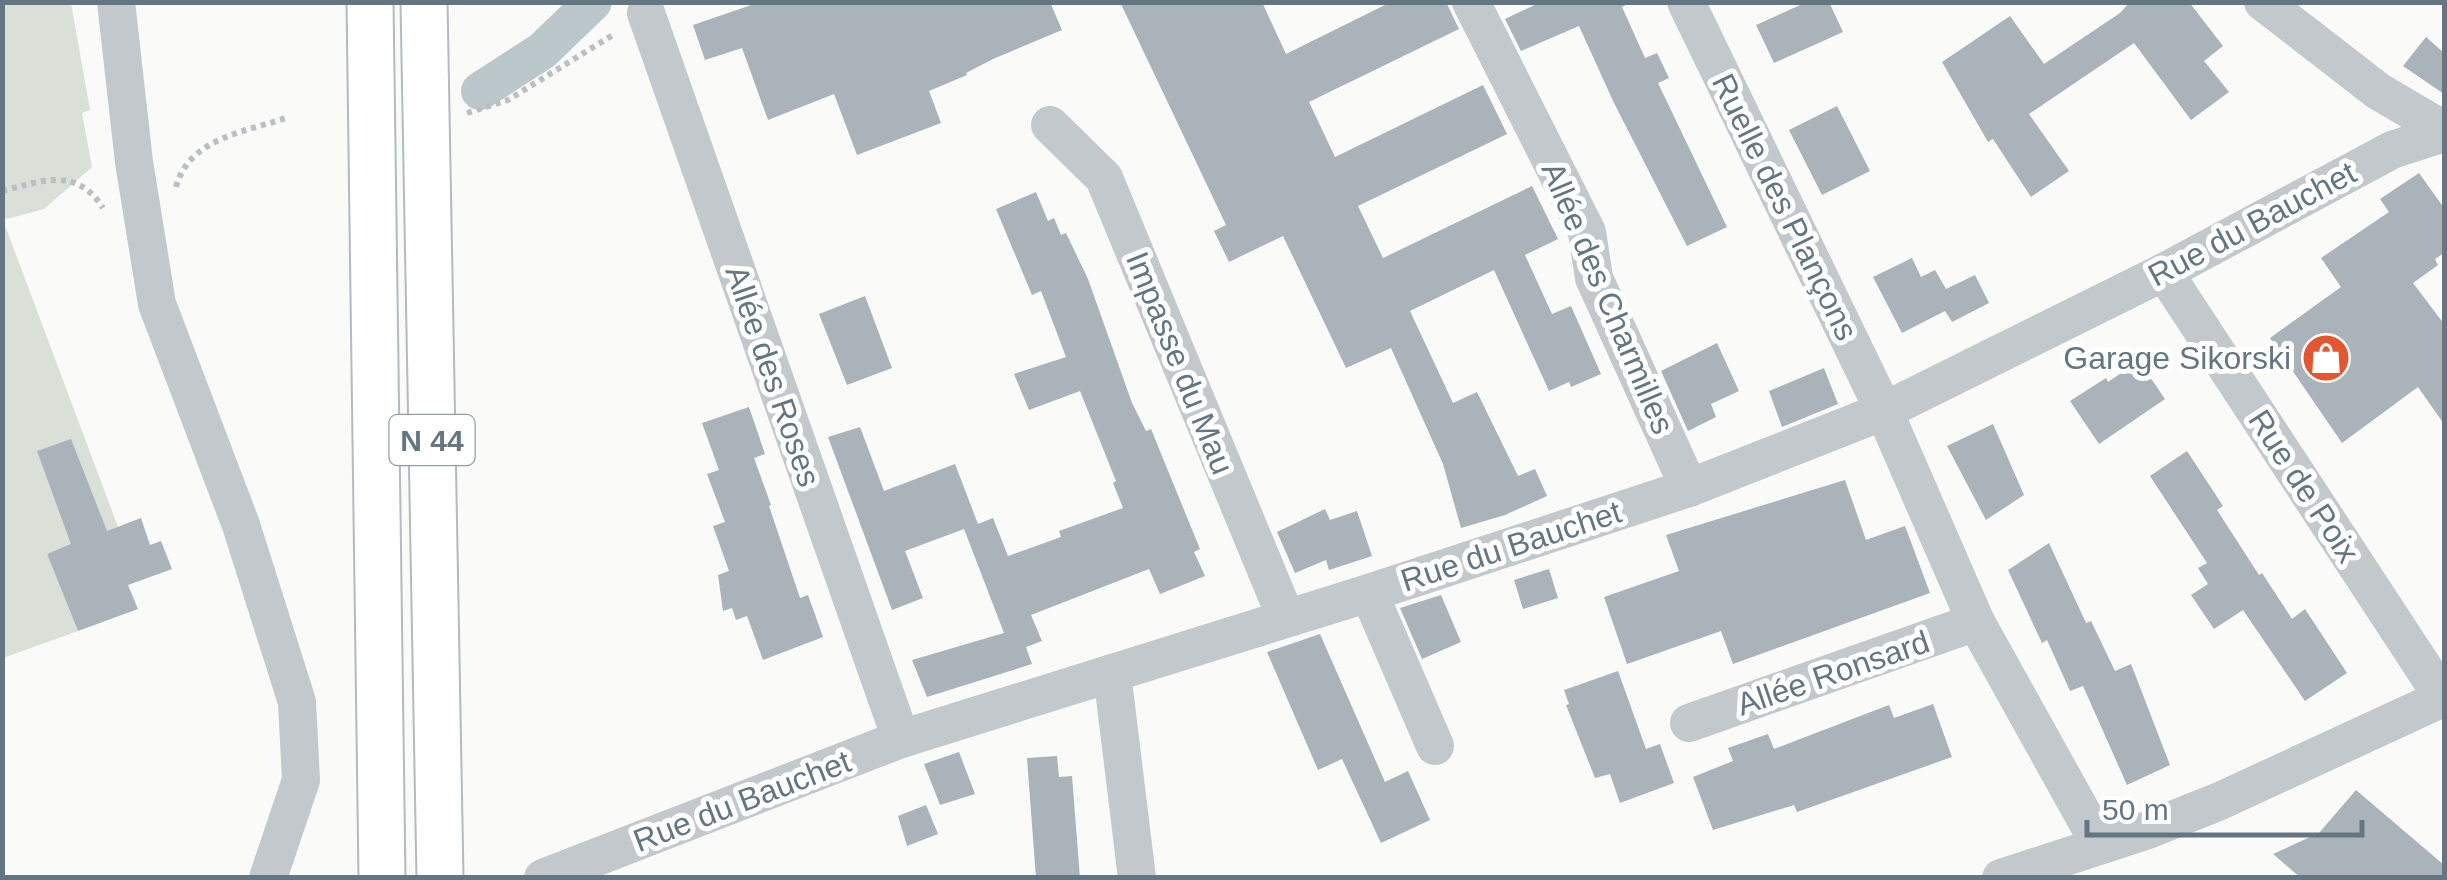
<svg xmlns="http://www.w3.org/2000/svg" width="2447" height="880" viewBox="0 0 2447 880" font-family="Arial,sans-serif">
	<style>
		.green { fill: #dadfd7 }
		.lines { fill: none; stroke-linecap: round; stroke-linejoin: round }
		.canal { stroke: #bbc7cb; stroke-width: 38 }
		.building { fill: #aab3b9 }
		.major-casing { stroke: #b5babe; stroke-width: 49 }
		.path { stroke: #bbbfc2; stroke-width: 6; stroke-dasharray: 5 5; stroke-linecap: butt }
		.minor { stroke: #c3c8cc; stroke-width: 38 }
		.major { stroke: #fff; stroke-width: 45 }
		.labels { text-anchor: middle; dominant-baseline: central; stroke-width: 10; stroke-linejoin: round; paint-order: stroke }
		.shield { fill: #fff; stroke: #939fa8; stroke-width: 2.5 }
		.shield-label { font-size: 30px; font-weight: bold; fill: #657683 }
		.street-label { font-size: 32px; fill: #657683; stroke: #fff }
		.poi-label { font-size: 32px; fill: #657683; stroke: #fff; text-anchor: end }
	</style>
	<rect width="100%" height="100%" fill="#fafaf8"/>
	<path class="green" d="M2 3H71L90 110 82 113 92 167 44 209 3 220 118 527 47 554 78 631 3 658Z"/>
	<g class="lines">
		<path class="canal" d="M480 91 542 51 593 2"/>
	</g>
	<g class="building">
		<path d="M760 2H1050L1062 30 993 59 966 73 967 75 929 91 941 123 857 155 834 94 768 120 742 48 705 60 693 25Z"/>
		<path d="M1120 2H1262L1286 54 1391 2H1446L1459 29 1309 102 1335 157 1483 85 1507 134 1358 206 1383 258 1532 186 1558 239 1525 255 1552 314 1571 306 1601 374 1571 387 1569 382 1549 391 1494 270 1410 311 1453 403 1477 392 1518 476 1535 469 1547 496 1505 515 1461 528 1443 464 1391 348 1346 368 1283 236 1229 262 1214 231 1226 225Z"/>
		<path d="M1541 2H1632L1622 7 1645 58 1657 53 1669 78 1658 83 1727 227 1687 246 1614 103 1579 26 1521 51 1505 19Z"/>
		<path d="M1807 2H1829L1843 32 1774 63 1756 25Z"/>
		<path d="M2130 2H2189L2223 46 2204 61 2229 92 2191 120 2134 43 2029 114 2069 171 2031 197 1993 139 1988 142 1942 62 2010 16 2044 64 2120 13Z"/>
		<path d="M2426 37 2444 53V94L2403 66Z"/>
		<path d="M1837 106 1870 171 1822 195 1789 130Z"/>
		<path d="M2419 173 2444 208V253L2435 259 2438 265 2413 283 2444 324V424L2418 387 2342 443 2270 338 2341 287 2321 258 2389 212 2380 199Z"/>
		<path d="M1036 192 1048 221 1054 218 1061 235 1066 233 1088 279 1132 403 1146 431 1151 429 1200 549 1194 552 1205 576 1160 594 1149 569 1031 615 1042 641 1026 647 1032 664 927 697 912 660 1004 633 964 529 905 551 923 598 892 610 828 437 860 427 884 491 955 464 978 524 993 518 1008 556 1061 537 1059 531 1123 508 1113 483 1116 481 1080 391 1029 410 1014 374 1066 357 1041 291 1032 295 996 209Z"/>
		<path d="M1912 258 1921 277 1935 270 1946 289 1975 275 1989 303 1952 322 1945 311 1902 333 1873 277Z"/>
		<path d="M865 296 892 368 847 385 819 314Z"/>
		<path d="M1717 343 1739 391 1711 404 1716 417 1688 431 1661 371Z"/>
		<path d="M2139 361 2165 399 2099 444 2070 401 2106 378 2108 382Z"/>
		<path d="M1824 368 1838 404 1782 427 1769 391Z"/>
		<path d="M749 407 765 454 754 458 771 505 769 506 800 598 808 595 823 637 763 660 747 616 736 620 732 608 723 611 718 575 729 571 713 526 725 522 707 474 719 470 702 423Z"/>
		<path d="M1993 424 2024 495 1986 520 1947 446Z"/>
		<path d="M71 439 107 531 141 518 150 545 161 541 172 569 128 585 138 609 78 631 47 554 71 544 37 451Z"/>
		<path d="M2187 451 2223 506 2217 510 2259 575 2262 573 2292 619 2305 609 2347 673 2305 701 2243 610 2214 629 2191 595 2208 584 2198 568 2207 563 2150 476Z"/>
		<path d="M1845 480 1866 540 1905 526 1930 593 1733 664 1721 631 1627 664 1604 597 1679 571 1666 535Z"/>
		<path d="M1325 509 1330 520 1357 511 1372 556 1329 570 1326 560 1295 573 1277 532Z"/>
		<path d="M2049 543 2086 623 2091 621 2115 671 2131 664 2170 765 2127 785 2083 686 2070 691 2047 640 2042 643 2008 570Z"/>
		<path d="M1549 569 1558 598 1523 609 1514 580Z"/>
		<path d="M1441 595 1461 642 1422 659 1400 608Z"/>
		<path d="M1320 634 1385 782 1408 771 1430 820 1381 843 1342 759 1318 770 1267 652Z"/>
		<path d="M1618 671 1646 749 1660 744 1674 783 1620 803 1610 774 1595 778 1566 705 1569 704 1564 690Z"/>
		<path d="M1933 704 1952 757 1797 812 1794 805 1713 830 1693 777 1733 761 1728 748 1768 734 1774 749 1889 705 1894 718Z"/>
		<path d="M959 752 975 794 940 805 924 764Z"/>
		<path d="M1057 756 1059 777 1072 776 1080 878H1036L1027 758Z"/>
		<path d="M2356 790 2444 865V878H2301L2273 854 2319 833Z"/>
		<path d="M926 805 938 834 907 846 898 816Z"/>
	</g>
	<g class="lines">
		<g class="major-casing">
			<g id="major">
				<path d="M370 2 382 878"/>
				<path d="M424 2 440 878"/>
			</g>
		</g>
		<g class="path">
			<path d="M467 113 508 100 616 33"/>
			<path d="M176 187C189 138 245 132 289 117"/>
			<path d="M2 191C43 181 76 166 103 208"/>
		</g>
		<g class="minor">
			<path d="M116 2 134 162 157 304 241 525 297 702 301 780 268 878"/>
			<path d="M1471 2 1587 232 1594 278 1689 488"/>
			<path d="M1686 2 1884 411 1976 622 2100 845"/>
			<path d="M2263 2 2378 91 2444 130"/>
			<path d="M646 13 901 739"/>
			<path d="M1050 125 1104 178 1286 618"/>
			<path d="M2164 272 2444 699"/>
			<path d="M1369 593 1435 746"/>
			<path d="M1112 673 1137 878"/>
			<path d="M1689 723 1976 622"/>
			<path d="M543 878 901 739 1369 593 1689 488 1884 411 2164 272 2392 150 2444 133"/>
			<path d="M2001 878 2145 831 2220 801 2443 698"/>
		</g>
		<use href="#major" class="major"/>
	</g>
	<defs>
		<g id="shop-disc" transform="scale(2.5)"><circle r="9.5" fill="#e4572e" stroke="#fff"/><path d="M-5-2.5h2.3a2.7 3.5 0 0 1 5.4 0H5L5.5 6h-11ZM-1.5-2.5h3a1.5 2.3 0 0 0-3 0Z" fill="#fff"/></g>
	</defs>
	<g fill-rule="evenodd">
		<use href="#shop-disc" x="2326" y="358"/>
	</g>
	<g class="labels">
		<rect class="shield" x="389.5" y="415" width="85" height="50" rx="8"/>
		<g class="shield-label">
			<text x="432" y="440">N 44</text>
		</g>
		<g class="street-label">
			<text transform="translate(1785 207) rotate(64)">Ruelle des Plançons</text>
			<text transform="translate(2252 224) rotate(-28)">Rue du Bauchet</text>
			<text transform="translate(1608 298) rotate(67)">Allée des Charmilles</text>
			<text transform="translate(1180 363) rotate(68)">Impasse du Mau</text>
			<text transform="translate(773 376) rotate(71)">Allée des Roses</text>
			<text transform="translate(2304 486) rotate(57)">Rue de Poix</text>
			<text transform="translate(1511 546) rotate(-18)">Rue du Bauchet</text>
			<text transform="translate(1833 673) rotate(-19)">Allée Ronsard</text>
			<text transform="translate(742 801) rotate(-21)">Rue du Bauchet</text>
		</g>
		<g class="poi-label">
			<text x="2291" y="358">Garage Sikorski</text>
		</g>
	</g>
	<rect width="2447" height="880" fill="none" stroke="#657683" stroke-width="10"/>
	<path d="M2087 820v15h275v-15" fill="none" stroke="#657683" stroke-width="5"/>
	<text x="2102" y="820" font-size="30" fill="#657683" stroke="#ffffff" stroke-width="8" paint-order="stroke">50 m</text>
</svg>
